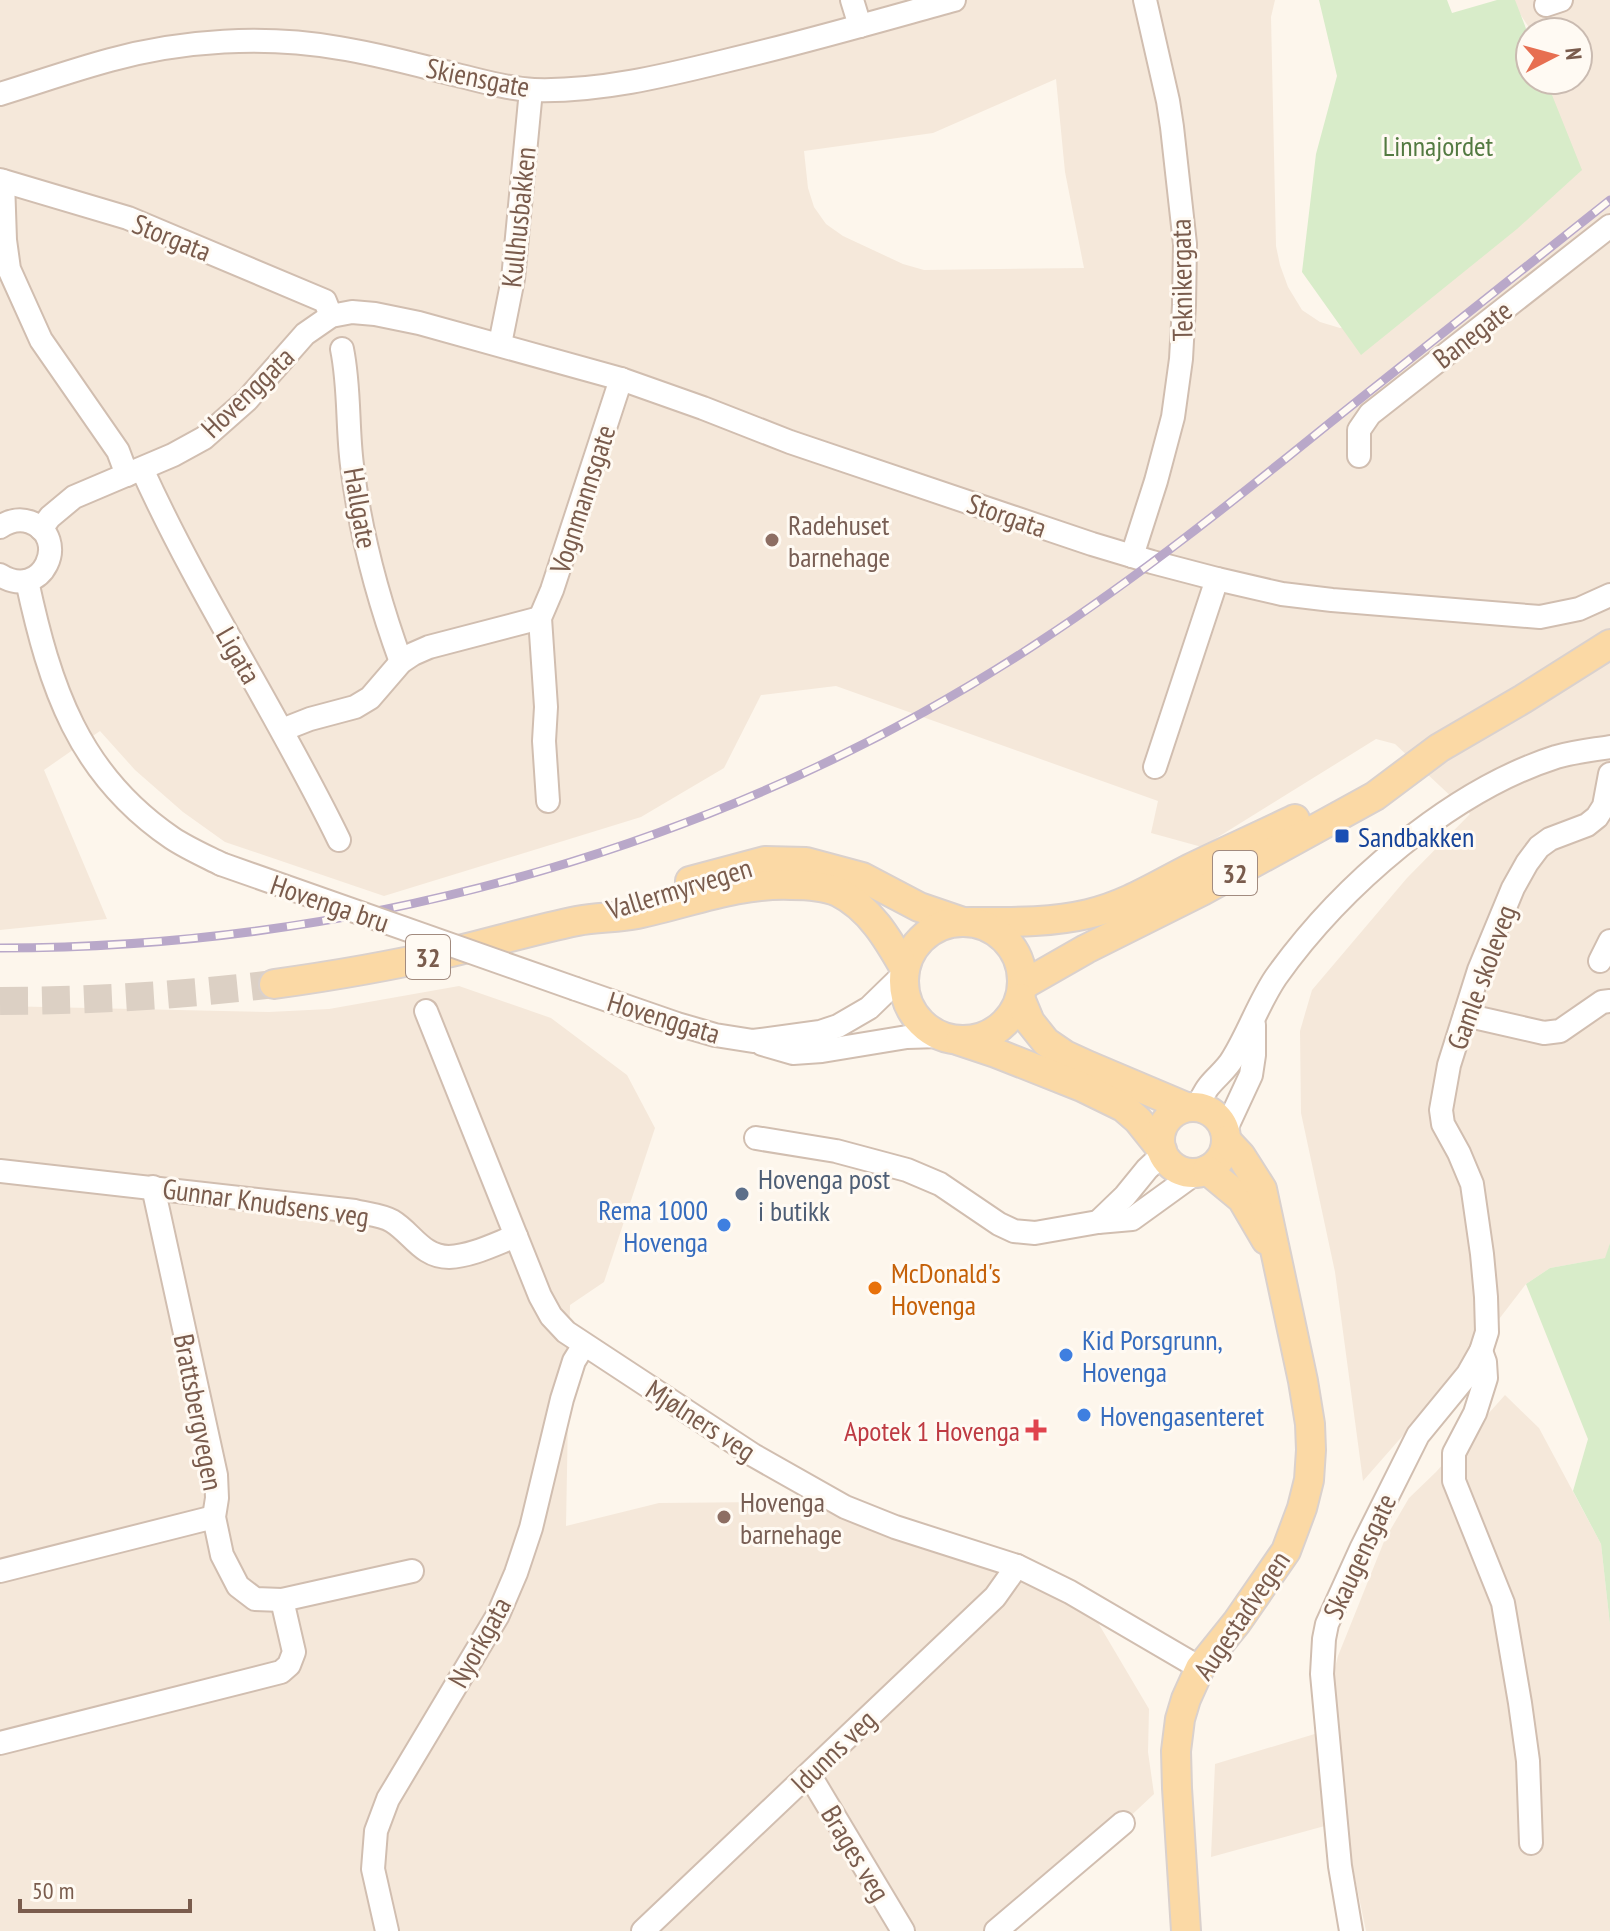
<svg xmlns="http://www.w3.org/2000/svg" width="1610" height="1931" viewBox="0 0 1610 1931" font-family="'PT Sans Narrow',sans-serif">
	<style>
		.residential { fill: #f5e8da; fill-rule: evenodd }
		.green { fill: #d8ecc9 }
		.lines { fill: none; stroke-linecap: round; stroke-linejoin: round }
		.major-tunnel { stroke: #dcd0c4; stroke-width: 28; stroke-dasharray: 28 14; stroke-linecap: butt }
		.minor-casing { stroke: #d1beb0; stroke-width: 26 }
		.major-casing { stroke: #dad1cd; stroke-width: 32 }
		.minor { stroke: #fff; stroke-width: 22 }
		.major { stroke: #fbd9a5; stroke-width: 28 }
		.rail-casing { stroke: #b9a8c9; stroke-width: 9 }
		.rail { stroke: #fffaf3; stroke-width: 6; stroke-dasharray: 18; stroke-linecap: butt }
		.minor-bridge-casing { stroke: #d1beb0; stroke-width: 26; stroke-linecap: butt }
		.minor-bridge { stroke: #fff; stroke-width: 22 }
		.education-dot { fill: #8d6e63; stroke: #fffaf3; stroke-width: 3 }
		.transit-dot { fill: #1a4fb4; stroke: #fffaf3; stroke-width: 3 }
		.service-dot { fill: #5c6f8a; stroke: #fffaf3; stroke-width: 3 }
		.shop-dot { fill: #3f7fe0; stroke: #fffaf3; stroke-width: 3 }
		.food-dot { fill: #e8710a; stroke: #fffaf3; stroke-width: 3 }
		.health-dot { fill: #e0444e; stroke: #fffaf3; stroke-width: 3 }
		.labels { text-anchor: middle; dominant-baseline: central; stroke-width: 6; stroke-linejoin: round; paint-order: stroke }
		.shield { fill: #fffaf3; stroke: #a28b7f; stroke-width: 2 }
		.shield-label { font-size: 26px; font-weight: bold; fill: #7a5c4d }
		.street-label { font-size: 28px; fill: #7a5c4d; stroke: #fffaf3 }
		.park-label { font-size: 28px; fill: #537a41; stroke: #fffaf3 }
		.education-label { font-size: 28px; fill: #785e54; stroke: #fffaf3; text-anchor: start }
		.transit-label { font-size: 28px; fill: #164399; stroke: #fffaf3; text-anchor: start }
		.service-label { font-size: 28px; fill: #4e5e75; stroke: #fffaf3; text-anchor: start }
		.shop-label { font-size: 28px; fill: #366cbe; stroke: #fffaf3; text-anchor: start }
		.food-label { font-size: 28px; fill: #c56008; stroke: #fffaf3; text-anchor: start }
		.health-label { font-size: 28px; fill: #be3a42; stroke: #fffaf3; text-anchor: end }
	</style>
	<rect width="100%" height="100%" fill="#fdf6ec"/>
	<g class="residential">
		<path d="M0 0H1275L1271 17 1276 246 1280 265 1288 287 1302 310 1320 322 1340 328 1362 326 1538 80H1578V32H1532L1518 11 1502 0H1610V1243L1606 1258 1550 1268 1526 1284 1456 1375 1363 1481 1335 1272 1301 1113 1300 1031 1312 990 1407 878 1470 814 1395 744 1376 739 1202 847 1151 833 1158 801 836 686 761 695 724 768 641 817 384 896 225 842 183 812 135 770 100 731 44 770 107 919 0 930ZM1056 79 1065 172 1084 268 924 270 903 264 843 236 826 224 814 207 808 188 804 151 933 133Z"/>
		<path d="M459 986 551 1018 627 1075 655 1128 604 1282 570 1305 566 1526 659 1503 773 1502 890 1522 984 1549 1094 1616 1149 1709 1148 1752 1154 1794 1008 1931H0V1006L269 1012 329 1009Z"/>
		<path d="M1505 1395 1539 1428 1601 1544 1610 1625V1931H1366L1343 1821 1211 1857 1215 1764 1318 1733 1338 1656 1385 1539 1409 1498 1436 1472Z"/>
	</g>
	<g class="green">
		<path d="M1319 0H1447L1452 13 1497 0H1515L1530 39V80H1546L1582 170 1517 229 1361 355 1302 272 1316 154 1337 76Z"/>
		<path d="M1610 1243V1625L1601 1544 1573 1491 1588 1439 1526 1284 1550 1268 1605 1258Z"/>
	</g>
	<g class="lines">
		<path class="major-tunnel" d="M0 1001C92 1001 183 995 274 984"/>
		<g class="minor-casing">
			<g id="minor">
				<path d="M852 0 860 26"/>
				<path d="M1546 5 1561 0"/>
				<path d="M0 94C36 83 73 70 110 60 183 40 264 35 339 48 378 54 417 65 457 75 482 81 508 89 534 90 598 92 664 76 725 61 802 43 878 21 954 0"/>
				<path d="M0 180 128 218 325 301 331 316"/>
				<path d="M3 181 5 240 9 269 41 340 118 451 127 475"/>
				<path d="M500 344 513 279 531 90"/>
				<path d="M342 349C350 388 347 427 352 465 360 532 378 599 401 662"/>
				<path d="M1359 456V430L1370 414 1610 226"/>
				<path d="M142 469C200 597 278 714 339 840"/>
				<path d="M0 527C9 521 19 518 30 522 71 537 43 602 0 575"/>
				<path d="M41 529 50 517 74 497 173 455 204 438 247 400 305 334 331 316 352 312 375 314 419 323 621 379 703 408 790 442 1092 544 1152 562 1217 579 1282 594 1332 600 1540 617 1579 609 1610 595"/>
				<path d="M1132 556 1156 481 1173 417 1181 359 1184 305 1185 244 1172 127 1168 101 1145 0"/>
				<path d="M27 581C50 687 78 774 172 838 187 848 205 856 221 864"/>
				<path d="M282 730 310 719 355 707 370 698 401 662 413 654 429 647 540 618"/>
				<path d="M1155 767 1217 579"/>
				<path d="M548 801 544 741 546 707 540 618 552 590 621 379"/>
				<path d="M1600 961 1610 941"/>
				<path d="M576 989 677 1024 715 1035 753 1041 820 1032 838 1026 869 1008 904 974"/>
				<path d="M426 1011 540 1296 551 1316 566 1332 753 1455 845 1507 895 1527 1017 1566 1070 1592 1200 1668"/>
				<path d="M1465 1015 1544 1033 1560 1031 1602 1002 1610 1001"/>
				<path d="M762 1044 793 1053 822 1051 907 1037 940 1036"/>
				<path d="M1197 1107C1201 1100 1204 1092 1209 1086 1217 1076 1227 1069 1233 1058 1249 1032 1259 1002 1276 977 1340 887 1450 791 1556 757 1573 752 1592 750 1610 747"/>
				<path d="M1225 1131 1251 1075 1254 1055V1025"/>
				<path d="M756 1138 836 1151 907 1170 940 1184 999 1224 1014 1231 1035 1233 1098 1222 1132 1219 1197 1172"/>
				<path d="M0 1171 355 1211C366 1214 382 1215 392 1221 412 1233 422 1257 449 1257 472 1256 495 1244 516 1236"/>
				<path d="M153 1187 216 1475 217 1498 214 1517 222 1555 238 1586 255 1599 282 1600 412 1571"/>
				<path d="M1098 1222 1125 1196 1147 1169 1163 1154"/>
				<path d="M1481 1351 1485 1362 1486 1378 1475 1413 1454 1453V1481L1503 1603 1520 1703 1528 1761 1531 1843"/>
				<path d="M0 1571 214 1517"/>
				<path d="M0 1743 281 1672 289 1665 294 1652 282 1600"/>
				<path d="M809 1774 903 1931"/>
				<path d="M387 1931 373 1869 376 1831 388 1799 498 1615 516 1573 531 1528 562 1399 574 1361 584 1345"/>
				<path d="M643 1931 995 1597 1017 1566"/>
				<path d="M996 1931 1123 1823"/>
				<path d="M1351 1931 1340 1866 1322 1674 1324 1639 1327 1624 1361 1549 1418 1435 1468 1374 1481 1351 1487 1332 1486 1297 1482 1254 1472 1184 1459 1153 1443 1124 1441 1110 1449 1065 1479 970 1513 888 1527 863 1539 847 1550 839 1587 825 1597 817 1604 806 1610 774"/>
			</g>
		</g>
		<g class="major-casing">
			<g id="major">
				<path d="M690 881 765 861 806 862 862 877 919 907 960 921"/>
				<path d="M971 922C1009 922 1050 923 1088 914 1124 906 1156 886 1189 869 1224 852 1260 836 1295 819"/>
				<circle cx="963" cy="981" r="59"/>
				<path d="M274 984C332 976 390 966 447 953 490 943 533 930 577 921 596 917 617 918 637 914 690 903 736 883 791 885 806 885 824 886 838 892 870 908 888 939 905 969"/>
				<path d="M1023 985 1086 949 1202 891 1375 796 1439 748 1523 699 1610 644"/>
				<path d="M1020 998 1030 1022 1046 1042 1065 1055 1089 1066 1186 1107"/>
				<path d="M960 1041 996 1053 1082 1087 1123 1107 1138 1120 1162 1150"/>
				<circle cx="1193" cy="1140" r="33"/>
				<path d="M1207 1170 1242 1199 1266 1240"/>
				<path d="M1186 1931 1177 1788 1176 1751 1180 1719 1186 1699 1200 1668 1237 1622 1286 1551 1302 1508 1309 1480 1311 1450 1310 1424 1303 1381 1262 1189 1241 1156 1226 1140"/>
			</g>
		</g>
		<use href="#minor" class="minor"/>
		<use href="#major" class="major"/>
		<g class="rail-casing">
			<path id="rail" d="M0 948C364 948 734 844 1039 642 1141 575 1236 499 1331 422 1424 348 1517 274 1610 200"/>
		</g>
		<use href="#rail" class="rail"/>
		<g class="minor-bridge-casing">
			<path id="minor-bridge" d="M221 864 576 989"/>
		</g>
		<use href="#minor-bridge" class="minor-bridge"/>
	</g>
	<g class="education-dot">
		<circle cx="772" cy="540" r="8"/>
		<circle cx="724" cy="1517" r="8"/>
	</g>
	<rect class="transit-dot" x="1334" y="828" width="16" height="16" rx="4"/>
	<circle class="service-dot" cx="742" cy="1194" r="8"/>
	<g class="shop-dot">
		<circle cx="724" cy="1225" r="8"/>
		<circle cx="1066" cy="1355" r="8"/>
		<circle cx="1084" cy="1415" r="8"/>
	</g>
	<circle class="food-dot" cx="875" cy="1288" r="8"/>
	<path class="health-dot" d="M1032 1418h8v8h8v8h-8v8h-8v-8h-8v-8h8z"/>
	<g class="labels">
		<g class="shield">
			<rect x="1213" y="851" width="44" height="44" rx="6"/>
			<rect x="406" y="935" width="44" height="44" rx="6"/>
		</g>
		<g class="shield-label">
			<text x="1235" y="873">32</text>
			<text x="428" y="957">32</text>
		</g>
		<g class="street-label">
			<text transform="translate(478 77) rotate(11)">Skiensgate</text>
			<text transform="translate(518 217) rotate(-84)">Kullhusbakken</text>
			<text transform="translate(172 237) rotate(22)">Storgata</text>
			<text transform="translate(1181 280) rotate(-91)">Teknikergata</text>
			<text transform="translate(1472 334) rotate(-38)">Banegate</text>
			<text transform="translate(247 392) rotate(-44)">Hovenggata</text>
			<text transform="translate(582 499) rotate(-72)">Vognmannsgate</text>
			<text transform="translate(361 508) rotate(80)">Hallgate</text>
			<text transform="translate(1007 515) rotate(19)">Storgata</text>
			<text transform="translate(239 655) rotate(60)">Ligata</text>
			<text transform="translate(679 888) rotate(-17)">Vallermyrvegen</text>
			<text transform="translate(330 903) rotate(19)">Hovenga bru</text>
			<text transform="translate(1481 977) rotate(-70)">Gamle skoleveg</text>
			<text transform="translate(664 1017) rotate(17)">Hovenggata</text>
			<text transform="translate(266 1202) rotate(8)">Gunnar Knudsens veg</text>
			<text transform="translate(199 1412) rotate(79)">Brattsbergvegen</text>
			<text transform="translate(701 1420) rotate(33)">Mjølners veg</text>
			<text transform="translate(1359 1556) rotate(-65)">Skaugensgate</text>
			<text transform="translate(1241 1615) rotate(-56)">Augestadvegen</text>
			<text transform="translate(479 1642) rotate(-61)">Nyorkgata</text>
			<text transform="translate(833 1751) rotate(-44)">Idunns veg</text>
			<text transform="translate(856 1853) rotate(59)">Brages veg</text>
		</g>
		<g class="park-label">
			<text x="1438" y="145">Linnajordet</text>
		</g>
		<g class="education-label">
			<text x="788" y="524">Radehuset<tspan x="788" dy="32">barnehage</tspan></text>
			<text x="740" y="1501">Hovenga<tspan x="740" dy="32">barnehage</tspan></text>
		</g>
		<g class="transit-label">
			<text x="1358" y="836">Sandbakken</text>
		</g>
		<g class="service-label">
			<text x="758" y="1178">Hovenga post<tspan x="758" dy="32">i butikk</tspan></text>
		</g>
		<g class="shop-label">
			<text x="708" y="1209" text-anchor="end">Rema 1000<tspan x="708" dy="32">Hovenga</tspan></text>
			<text x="1082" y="1339">Kid Porsgrunn,<tspan x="1082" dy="32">Hovenga</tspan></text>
			<text x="1100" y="1415">Hovengasenteret</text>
		</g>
		<g class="food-label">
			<text x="891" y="1272">McDonald's<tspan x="891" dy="32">Hovenga</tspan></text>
		</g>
		<g class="health-label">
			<text x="1020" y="1430">Apotek 1 Hovenga</text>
		</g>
	</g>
	<g transform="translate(1554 56) rotate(84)"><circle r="38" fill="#fffaf3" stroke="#cabbb1" stroke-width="2"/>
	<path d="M0-6L14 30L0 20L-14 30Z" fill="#e76f51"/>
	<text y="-12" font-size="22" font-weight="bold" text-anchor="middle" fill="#7a5c4d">N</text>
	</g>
	<path d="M20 1899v12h170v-12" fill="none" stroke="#7a5c4d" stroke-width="4"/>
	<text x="32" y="1899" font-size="24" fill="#7a5c4d" stroke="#fffaf3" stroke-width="6" paint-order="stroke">50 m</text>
</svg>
